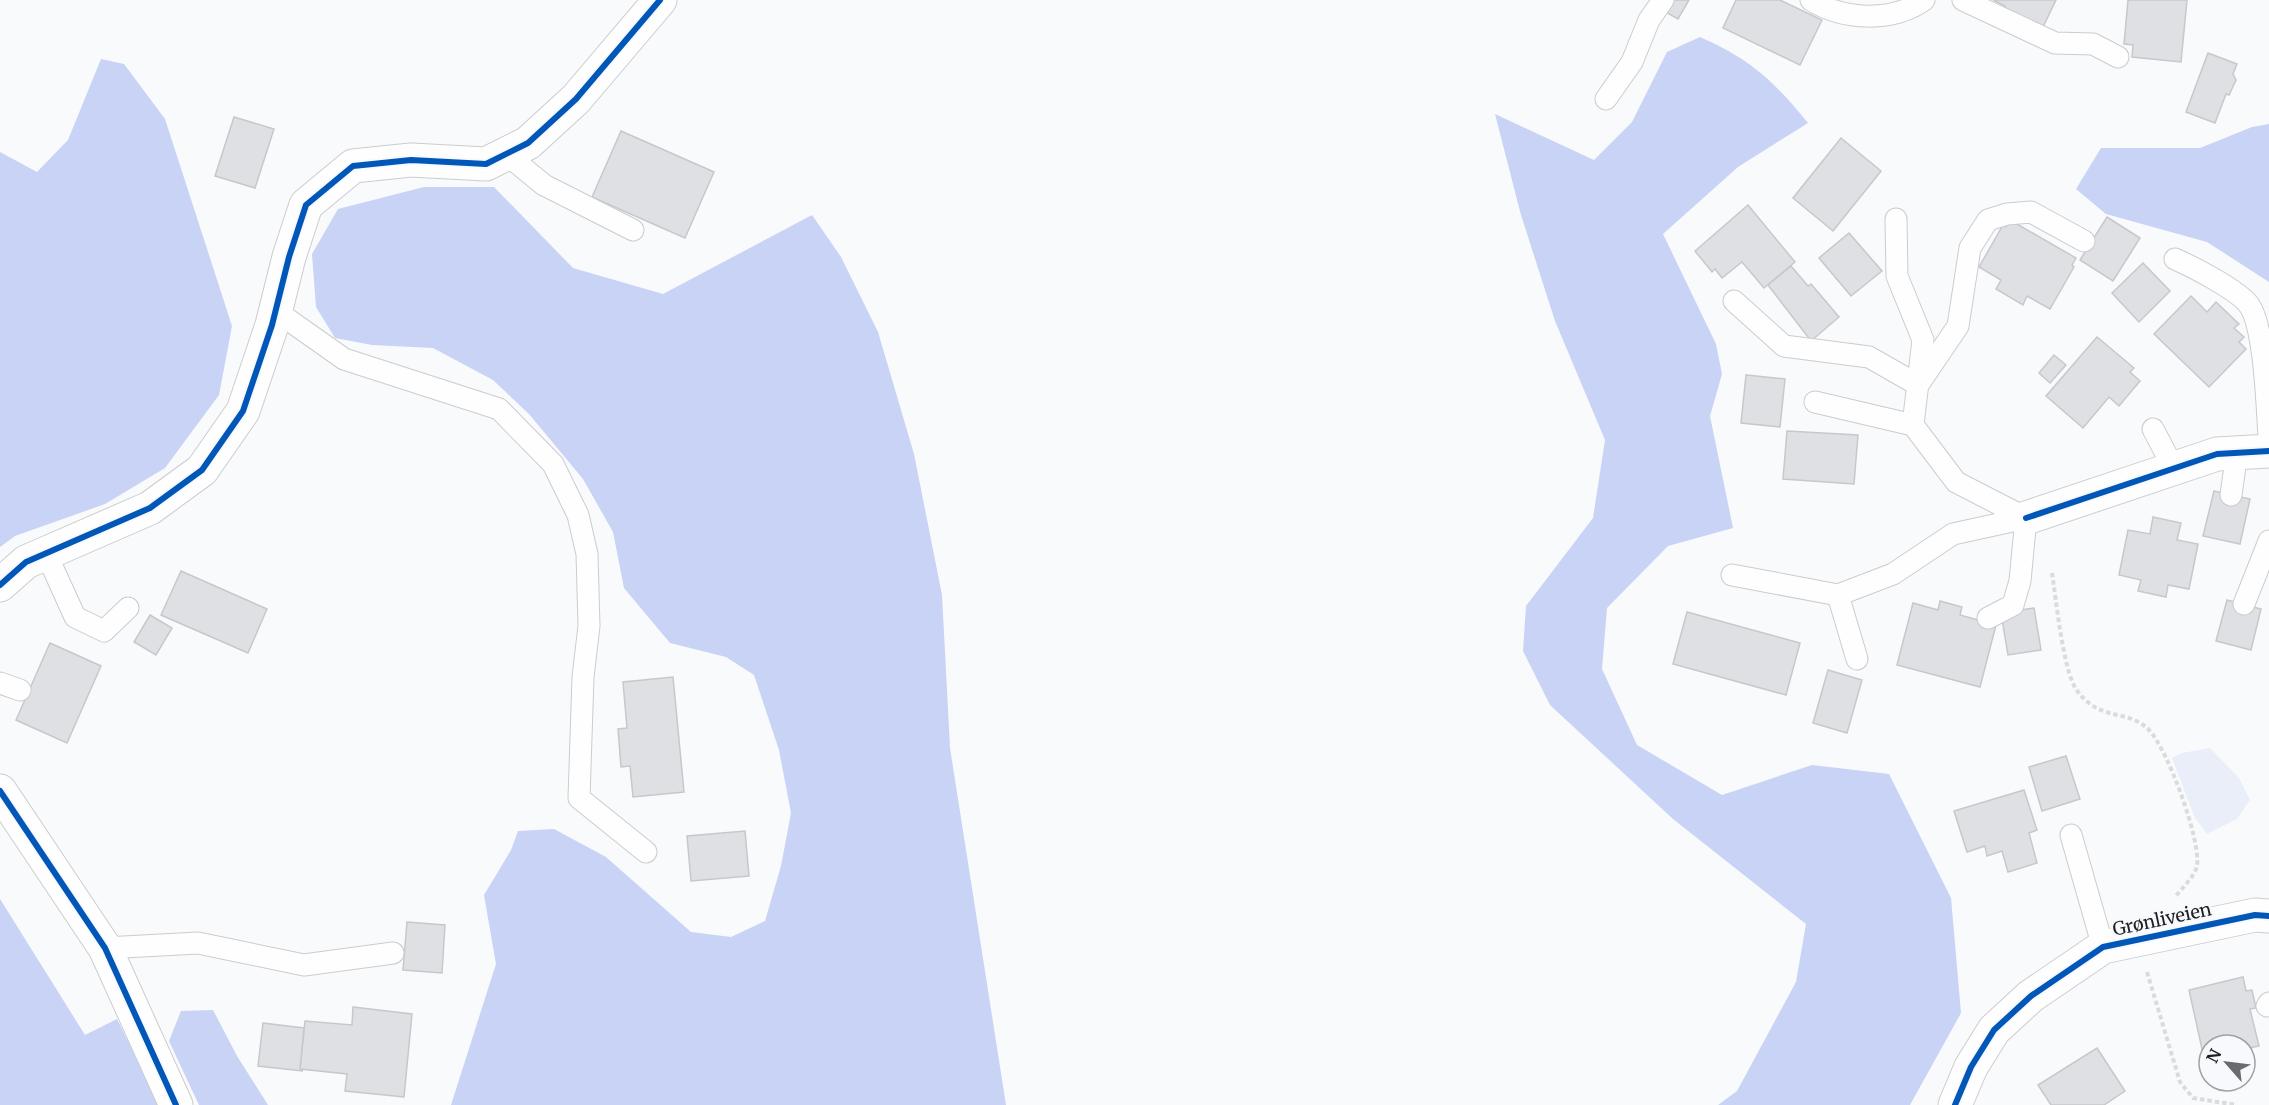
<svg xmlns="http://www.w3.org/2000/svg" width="2269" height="1105" viewBox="0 0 2269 1105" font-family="Merriweather,serif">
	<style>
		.green { fill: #eaeef9 }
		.forest { fill: #c8d3f6 }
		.building { fill: #dfe0e3; stroke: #c7c8cb; stroke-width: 1.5 }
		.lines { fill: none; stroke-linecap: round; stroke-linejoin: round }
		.service-casing { stroke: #cbcccf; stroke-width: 23 }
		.minor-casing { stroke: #cbcccf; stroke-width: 35 }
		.path { stroke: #dbdbdc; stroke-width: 4; stroke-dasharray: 4.5 3; stroke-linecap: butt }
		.service { stroke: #fefeff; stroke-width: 21 }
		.minor { stroke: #fefeff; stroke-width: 33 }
		.cycleway-casing { stroke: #f7f9fd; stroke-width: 10 }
		.cycleway { stroke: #0057b8; stroke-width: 6 }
		.labels { text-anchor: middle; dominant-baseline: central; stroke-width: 5; stroke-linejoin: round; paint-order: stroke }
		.street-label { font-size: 18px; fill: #1d1e22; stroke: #f7f9fd }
	</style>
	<rect width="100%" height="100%" fill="#f8fafc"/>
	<path class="green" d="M2210 748 2239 778 2250 800 2237 819 2207 834 2195 818 2172 758 2182 753Z"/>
	<g class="forest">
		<path d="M1700 37C1750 59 1774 81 1808 123L1738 167 1663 234 1716 344 1722 374 1710 416 1733 528 1668 546 1607 608 1602 669 1637 745 1722 795 1812 765 1889 774 1951 898 1961 1013 1910 1105H1718L1737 1091 1796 982 1806 924 1673 819 1550 705 1523 651 1526 606 1593 518 1605 440 1555 321 1521 215 1495 114 1594 160 1632 122 1667 52Z"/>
		<path d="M101 59 124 64 165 119 232 326 219 395 165 468 105 504 15 536 0 547V152L37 172 68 140Z"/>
		<path d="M2269 124V282L2207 242 2106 214 2076 189 2101 148H2200L2252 127Z"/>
		<path d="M424 187H494L573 268 663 294 812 215 841 257 878 332 914 454 942 595 950 748 1006 1105H451L496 964 484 895 511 850 518 831 554 829 606 857 691 932 731 937 765 921 781 866 791 813 779 750 754 675 726 657 670 643 624 588 613 532 583 479 529 414 493 380 433 348 372 345 335 338 316 307 312 254 338 209Z"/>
		<path d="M0 899 85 1035 117 1019 159 1105H0Z"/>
		<path d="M213 1010 237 1056 268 1105H199L169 1041 181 1011Z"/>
	</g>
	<g class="building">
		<path d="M1670 0H1689L1678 19 1664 11Z"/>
		<path d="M1736 0H1780L1822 20 1800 65 1723 28Z"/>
		<path d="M1993 0H2056L2043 27 2004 8 2005 6Z"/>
		<path d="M2128 0H2187L2181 62 2132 57 2133 45 2124 44Z"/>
		<path d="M2208 53 2237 64 2233 74 2236 80 2229 95 2226 94 2215 123 2186 112Z"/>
		<path d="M234 117 274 129 255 188 215 176Z"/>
		<path d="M621 131 714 172 685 238 592 197Z"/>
		<path d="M1841 138 1881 171 1833 231 1793 198Z"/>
		<path d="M1748 205 1795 262 1764 288 1742 262 1722 278 1715 269 1712 272 1695 251Z"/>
		<path d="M2107 217 2140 238 2113 281 2080 260Z"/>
		<path d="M2010 220 2076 258 2072 265 2074 267 2050 309 2027 296 2023 305 1996 289 2001 280 1979 267 2003 225 2006 227Z"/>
		<path d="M1849 233 1882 271 1851 296 1819 258Z"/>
		<path d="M2143 263 2170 291 2139 322 2112 293Z"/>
		<path d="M1791 266 1808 286 1811 284 1839 317 1811 341 1768 285Z"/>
		<path d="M2191 296 2207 312 2216 302 2239 324 2234 328 2244 337 2239 342 2246 349 2209 387 2154 334Z"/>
		<path d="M2097 337 2134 368 2130 372 2140 381 2119 406 2109 397 2083 428 2046 396Z"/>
		<path d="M2054 355 2066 365 2050 383 2039 373Z"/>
		<path d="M1746 375 1785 379 1780 427 1741 423Z"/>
		<path d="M1787 431 1858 435 1854 484 1783 479Z"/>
		<path d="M2214 491 2250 499 2240 544 2203 536Z"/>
		<path d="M2153 517 2181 523 2177 540 2198 544 2189 589 2168 585 2166 597 2138 591 2141 580 2119 575 2128 530 2150 534Z"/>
		<path d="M181 571 267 609 248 653 161 615Z"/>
		<path d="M2227 600 2261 609 2251 650 2216 641Z"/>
		<path d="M1940 601 1962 607 1960 615 1996 625 1980 687 1897 665 1913 603 1938 610Z"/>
		<path d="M2034 608 2041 650 2008 655 2001 613Z"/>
		<path d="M1687 612 1800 643 1786 695 1673 664Z"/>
		<path d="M150 615 172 628 156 655 134 642Z"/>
		<path d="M50 643 101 666 67 743 16 720Z"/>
		<path d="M1828 670 1862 680 1847 733 1813 723Z"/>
		<path d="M673 677 684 792 633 797 630 766 621 767 618 729 627 728 623 682Z"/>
		<path d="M2066 756 2080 799 2042 811 2029 767Z"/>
		<path d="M2024 790 2037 830 2029 833 2037 863 2008 872 2002 851 1987 856 1985 846 1967 852 1954 811Z"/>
		<path d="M745 831 749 876 691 881 687 836Z"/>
		<path d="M407 922 445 925 442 973 403 970Z"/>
		<path d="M2243 977 2246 991 2252 990 2256 1008 2250 1009 2259 1046 2245 1049V1045H2209V1057L2204 1058 2189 990Z"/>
		<path d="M353 1007 412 1014 404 1097 345 1091 347 1074 300 1069 305 1021 352 1025Z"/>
		<path d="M263 1023 304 1028 300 1069 303 1071 258 1066Z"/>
		<path d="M2097 1048 2125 1091 2104 1105H2051L2038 1085Z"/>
	</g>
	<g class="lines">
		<g class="service-casing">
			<g id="service">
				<path d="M1811 0C1843 20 1892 23 1924 0"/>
				<path d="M1963 0 2055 43 2093 44 2118 57"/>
				<path d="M1606 99 1632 62 1649 20 1663 0"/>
				<path d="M506 154 544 185 633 230"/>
				<path d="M1896 219 1897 276 1923 340 1913 425"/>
				<path d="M2175 259C2193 267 2238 290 2249 305 2265 327 2267 409 2269 437"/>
				<path d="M1734 301 1784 346 1869 357 1918 385 1958 326 1970 248 1988 220 2007 214 2031 212 2084 241"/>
				<path d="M276 311 344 359 499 409 553 464 578 515 587 554 589 626 583 677 579 798 646 852"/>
				<path d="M1815 402 1913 425 1956 482 2026 518"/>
				<path d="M2153 429 2173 467"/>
				<path d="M2231 495 2237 452"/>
				<path d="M46 553 75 617 104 631 128 608"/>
				<path d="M1732 575 1838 595 1893 574 1953 534 2026 518"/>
				<path d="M1838 595 1857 659"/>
				<path d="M2244 604 2269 541"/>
				<path d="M1988 618 2013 605 2020 581 2026 518"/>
				<path d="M0 683 20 690"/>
				<path d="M2071 835 2103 947"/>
				<path d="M105 948 198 943 304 965 393 953"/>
				<path d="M2267 1006 2269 1003"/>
			</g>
		</g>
		<g class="minor-casing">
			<g id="minor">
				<path d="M2026 518 2217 454 2269 451"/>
				<path d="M0 585 26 562 150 508 202 470 243 411 272 325 289 257 306 205 353 166 411 160 486 164 528 143 576 99 660 0"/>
				<path d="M0 791 105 948 176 1105"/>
				<path d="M1955 1105 1971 1067 1994 1030 2031 996 2103 947 2255 915 2269 916"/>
			</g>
		</g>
		<g class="path">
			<path d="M2052 573C2056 598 2063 670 2076 689 2099 723 2128 708 2149 730 2168 750 2201 840 2197 866 2195 876 2182 888 2176 896"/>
			<path d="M2147 972 2180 1082 2193 1098 2237 1105"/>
		</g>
		<use href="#service" class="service"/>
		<use href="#minor" class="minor"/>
		<g class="cycleway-casing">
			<g id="cycleway">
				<path d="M2026 518 2217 454 2269 451"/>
				<path d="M0 585 26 562 150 508 202 470 243 411 272 325 289 257 306 205 353 166 411 160 486 164 528 143 576 99 660 0"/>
				<path d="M0 791 105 948 176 1105"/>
				<path d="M1955 1105 1971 1067 1994 1030 2031 996 2103 947 2255 915 2269 916"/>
			</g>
		</g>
		<use href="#cycleway" class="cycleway"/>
	</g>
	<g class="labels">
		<g class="street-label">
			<text transform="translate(2162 919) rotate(-12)">Grønliveien</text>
		</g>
	</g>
	<g transform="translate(2227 1063) rotate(298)"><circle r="28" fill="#f7f9fd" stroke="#a0a1a5" stroke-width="1.5"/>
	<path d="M0-4.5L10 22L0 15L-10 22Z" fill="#6a6b6e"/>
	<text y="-9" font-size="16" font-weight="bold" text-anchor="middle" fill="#1d1e22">N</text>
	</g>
</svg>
